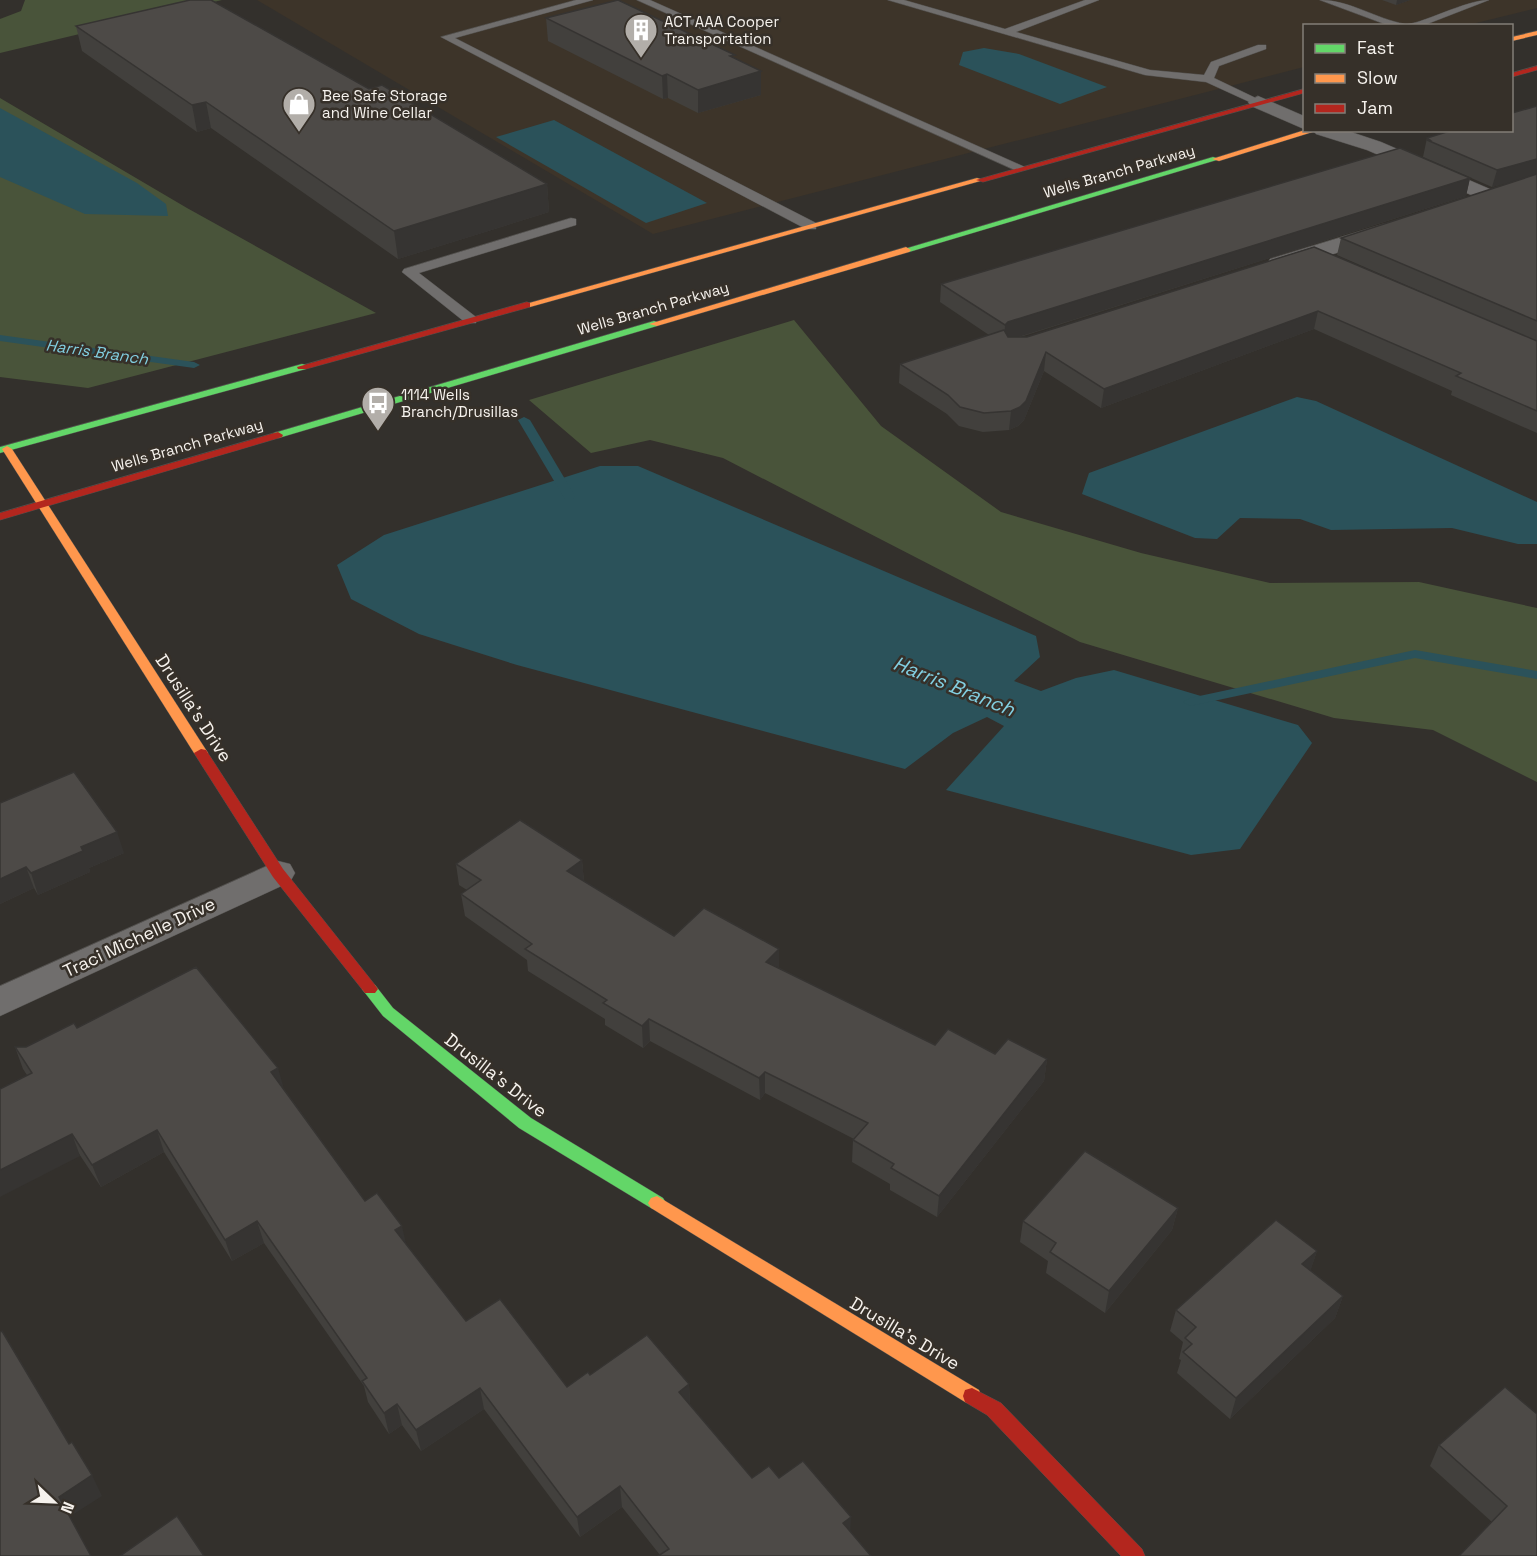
<svg xmlns="http://www.w3.org/2000/svg" width="1537" height="1556" viewBox="0 0 1537 1556" font-family="'Space Grotesk',sans-serif">
	<style>
		.built { fill: #3d3429 }
		.green { fill: #49543a }
		.water { fill: #2b525a }
		.lines { fill: none; stroke-linecap: round; stroke-linejoin: round }
		.stream { fill: #2b525a; fill-rule: evenodd }
		.lane-casing { stroke: #514f4c; stroke-width: 1 }
		.street-casing { stroke: #514f4c; stroke-width: 1 }
		.fast-casing { stroke: #514f4c; stroke-width: 1 }
		.slow-casing { stroke: #514f4c; stroke-width: 1 }
		.jam-casing { stroke: #514f4c; stroke-width: 1 }
		.lane { fill: #706e6d; fill-rule: evenodd }
		.street { fill: #706e6d; fill-rule: evenodd }
		.fast { fill: #63d668; fill-rule: evenodd }
		.slow { fill: #ff974d; fill-rule: evenodd }
		.jam { fill: #b3261e; fill-rule: evenodd }
		.wall { fill: #42403d }
		.shaded-wall { fill: #363432 }
		.building { fill: #4d4a47; stroke: #363432; stroke-width: 1.5 }
		.labels { text-anchor: middle; dominant-baseline: central; stroke-width: 5; stroke-linejoin: round; paint-order: stroke }
		.far-poi-label { font-size: 15px; fill: #f6f2ed; stroke: #363029; text-anchor: start }
		.far-street-label { font-size: 15px; fill: #f6f2ed; stroke: #363029 }
		.far-water-label { font-size: 16px; font-style: italic; fill: #82cfe1; stroke: #363029 }
		.street-label { font-size: 18px; fill: #f6f2ed; stroke: #363029 }
		.water-label { font-size: 20px; font-style: italic; fill: #82cfe1; stroke: #363029 }
	</style>
	<rect width="100%" height="100%" fill="#33302c"/>
	<path class="built" d="M257 0H1537V8L1468 25 1304 26V67L653 234Z"/>
	<g class="green">
		<path d="M25 0H222L0 53V19L21 11Z"/>
		<path d="M0 98 187 208 376 313 88 388 0 377Z"/>
		<path d="M794 320 881 426 1001 512 1141 553 1270 583 1419 582 1537 608V782L1433 730 1334 718 1080 642 723 458 650 440 591 453 529 400Z"/>
	</g>
	<g class="water">
		<path d="M984 48 1019 54 1107 87 1060 104 959 65 963 52Z"/>
		<path d="M0 108 137 183 166 204 168 216 85 214 0 177Z"/>
		<path d="M554 120 707 203 646 223 496 137Z"/>
		<path d="M1297 397 1316 401 1537 502V544H1518L1452 528 1331 530 1300 519 1240 518 1217 539 1195 538 1082 494 1089 473Z"/>
		<path d="M600 466H638L1036 636 1040 657 1014 681 1041 691 1076 678 1114 670 1298 725 1312 743 1240 849 1191 855 946 790 1004 726 987 717 953 733 905 769 517 665 419 634 351 599 337 565 384 535Z"/>
	</g>
	<g class="lines">
		<g class="stream">
			<path d="M0 335 194 362 200 365 194 368 0 341Z"/>
			<path d="M524 417 530 420 575 496 573 499H565L563 496 518 420Z"/>
			<path d="M1415 650 1537 671V679L1415 658 1190 706 1183 702 1190 698Z"/>
		</g>
		<g class="lane-casing">
			<g id="lane">
				<path d="M576 0H593L455 38 816 223V229H806L441 37Z"/>
				<path d="M637 0H650L1027 168 1017 171Z"/>
				<path d="M888 0H904L1005 29 1085 0H1099L1016 32 1150 70 1204 75 1211 62 1258 45H1266V49L1219 66 1214 78 1264 102 1254 104 1206 82 1145 75Z"/>
				<path d="M1320 0C1350 0 1376 19 1405 24 1418 26 1465 0 1489 0L1422 26H1390Z"/>
				<path d="M571 218 576 219V225L419 273 476 317V323H466L402 272 404 269Z"/>
			</g>
		</g>
		<g class="street-casing">
			<g id="street">
				<path d="M1258 96 1304 116V129L1251 106 1248 102Z"/>
				<path d="M1313 130H1345L1381 142 1499 193 1503 197 1499 201H1485L1367 150 1316 134Z"/>
				<path d="M1384 224 1392 226 1395 231 1392 236 1278 271 1270 269 1267 264 1270 259Z"/>
				<path d="M278 861 290 864 295 873 290 882 0 1016V986Z"/>
			</g>
		</g>
		<g class="fast-casing">
			<g id="fast">
				<path d="M1213 157 1220 159 909 252 901 250Z"/>
				<path d="M654 321 657 322V326L282 437 278 438 273 435 274 433Z"/>
				<path d="M302 364 306 365V369L0 453V447Z"/>
				<path d="M370 983 375 985 393 1008 531 1118 663 1198 666 1203 663 1208 657 1210 651 1208 519 1128 383 1016 362 989 365 985Z"/>
			</g>
		</g>
		<g class="slow-casing">
			<g id="slow">
				<path d="M1537 31V35L1512 41V37Z"/>
				<path d="M1305 130H1319L1219 161 1212 159Z"/>
				<path d="M977 178 984 180 530 307 522 305Z"/>
				<path d="M906 247 911 250 909 252 657 326 649 324Z"/>
				<path d="M7 446 12 449 208 753 206 756 201 757 194 753 2 449Z"/>
				<path d="M657 1196 979 1390 981 1396 979 1402 972 1404 965 1402 651 1208 648 1203 651 1198Z"/>
			</g>
		</g>
		<g class="jam-casing">
			<g id="jam">
				<path d="M1537 66V70L1512 77V73Z"/>
				<path d="M1304 89V93L983 182 976 180Z"/>
				<path d="M527 302 530 303V307L306 369H298L297 367Z"/>
				<path d="M278 432 283 435 282 437 0 520V513Z"/>
				<path d="M201 749 206 750 283 869 375 985 378 989 375 993H365L273 877 194 753Z"/>
				<path d="M972 1388 1001 1403 1142 1549 1145 1556H1121L987 1415 965 1402 963 1396 965 1390Z"/>
			</g>
		</g>
		<use href="#lane" class="lane"/>
		<use href="#street" class="street"/>
		<use href="#fast" class="fast"/>
		<use href="#slow" class="slow"/>
		<use href="#jam" class="jam"/>
	</g>
	<g class="wall">
		<path d="M1382 0H1410L1396 5Z"/>
		<path d="M546 18 735 59 761 71V95L698 113 668 98 663 99 548 41Z"/>
		<path d="M76 26 369 89 547 184 549 212 398 259 211 128 197 132 82 51Z"/>
		<path d="M1537 106V433L1451 395 1452 391 1314 329 1101 408 1044 371 1024 420 1018 426 1009 430 983 432 959 426 947 414 899 383 900 364 989 335 940 302 941 284 1470 178 1466 196 1020 337H1027L1314 247 1470 313 1337 255 1341 238 1531 176 1492 187 1423 157 1427 138Z"/>
		<path d="M0 803 124 853 89 868 90 872 38 895 34 888 0 904Z"/>
		<path d="M582 860 584 882 674 936 779 949V968L935 1045 995 1054 1047 1059 1044 1081 937 1217 890 1190V1184L852 1162 853 1140 854 1139 765 1093 760 1100 650 1041 643 1048 605 1025V1019L528 971 527 960 465 916 461 894 467 890 459 885 456 864Z"/>
		<path d="M77 1028 284 1089 365 1201 406 1244 466 1321 567 1387 590 1375 689 1384 690 1405 752 1478H779L851 1517 660 1555 622 1507 580 1537 484 1409 421 1451 402 1425 389 1434 368 1402 364 1386 264 1243 232 1261 164 1152 101 1187 23 1069 15 1047H26Z"/>
		<path d="M1178 1208 1172 1230 1105 1313 1046 1273 1048 1261 1020 1242 1023 1221Z"/>
		<path d="M1317 1251 1310 1271 1343 1296 1335 1318 1230 1419 1177 1373 1181 1360 1179 1359 1183 1342 1170 1331 1176 1310Z"/>
		<path d="M1537 1414V1556L1492 1522 1430 1466 1439 1445Z"/>
	</g>
	<g class="shaded-wall">
		<path d="M1397 0H1410L1396 5Z"/>
		<path d="M761 71V95L698 113V90Z"/>
		<path d="M667 74 668 98 663 99 662 76Z"/>
		<path d="M206 102 211 128 197 132 192 105Z"/>
		<path d="M1537 159V175L1492 187 1497 170Z"/>
		<path d="M1470 178 1466 196 1006 341 1004 344 1005 325 1008 322Z"/>
		<path d="M547 184 549 212 398 259 394 231Z"/>
		<path d="M1318 311 1314 329 1101 408 1104 389Z"/>
		<path d="M1046 352 1044 371 1024 420 1018 426 1009 430 1011 411Z"/>
		<path d="M117 832 124 853 89 868 90 872 38 895 31 873 81 847Z"/>
		<path d="M582 860 584 882 567 871Z"/>
		<path d="M26 867 34 888 0 904V879Z"/>
		<path d="M779 949V970L766 962Z"/>
		<path d="M649 1019 650 1041 643 1048 642 1026Z"/>
		<path d="M1047 1059 1044 1081 937 1217 939 1196Z"/>
		<path d="M278 1068 284 1089 271 1072Z"/>
		<path d="M765 1072V1093L760 1100 759 1078Z"/>
		<path d="M157 1130 164 1152 101 1187 92 1165Z"/>
		<path d="M72 1134 80 1156 0 1197V1170Z"/>
		<path d="M1178 1208 1172 1230 1105 1313 1109 1291Z"/>
		<path d="M257 1221 264 1243 232 1261 225 1240Z"/>
		<path d="M402 1226 407 1248 395 1230Z"/>
		<path d="M1317 1251 1310 1272 1302 1264Z"/>
		<path d="M1343 1296 1335 1318 1230 1419 1236 1398Z"/>
		<path d="M689 1384 690 1405 679 1392Z"/>
		<path d="M480 1388 484 1409 421 1451 416 1430Z"/>
		<path d="M397 1404 402 1425 389 1434 384 1413Z"/>
		<path d="M92 1475 102 1496 69 1517 59 1497Z"/>
		<path d="M620 1486 622 1507 580 1537 577 1517Z"/>
		<path d="M851 1517 850 1537 843 1523Z"/>
	</g>
	<g class="building">
		<path d="M190 0H211L369 89 382 85 547 184 394 231 206 102 192 105 76 26Z"/>
		<path d="M618 0 735 55 730 56 761 71 698 90 667 74 662 76 546 18Z"/>
		<path d="M1537 106V159L1497 170 1427 140H1430L1427 138 1453 130H1512V113Z"/>
		<path d="M1400 148 1470 178 1008 322 1005 325 941 284Z"/>
		<path d="M1537 174V321L1341 238Z"/>
		<path d="M1314 247 1537 341V411L1456 376 1461 373 1318 311 1104 389 1046 352 1026 401 1020 407 1011 411 984 413 960 407 948 395 900 364 1004 330 1008 337H1027Z"/>
		<path d="M74 772 117 832 81 847 83 851 31 873 26 867 0 879V803Z"/>
		<path d="M520 820 582 860 567 871 674 936 704 908 779 949 766 962 935 1045 948 1029 995 1054 1008 1039 1047 1059 939 1196 891 1168 894 1164 853 1140 868 1123 765 1072 759 1078 649 1019 642 1026 603 1003 607 1000 525 949 532 944 461 894 481 880 456 864Z"/>
		<path d="M196 967 278 1068 271 1072 365 1201 377 1193 402 1226 395 1230 466 1321 500 1299 567 1387 588 1372 590 1375 647 1335 689 1384 679 1392 752 1478 769 1466 779 1478 803 1461 851 1517 843 1523 871 1556H658L669 1549 620 1486 577 1517 480 1388 416 1430 397 1404 384 1413 362 1381 367 1378 257 1221 225 1240 157 1130 92 1165 72 1134 0 1170V1089L32 1073 15 1047H26L74 1023 77 1028Z"/>
		<path d="M1085 1151 1178 1208 1109 1291 1050 1252 1056 1243 1023 1221Z"/>
		<path d="M1276 1220 1317 1251 1302 1264 1343 1296 1236 1398 1183 1352 1192 1344 1185 1338 1196 1327 1176 1310Z"/>
		<path d="M2 1331 69 1444 72 1442 92 1475 59 1497 91 1556H0V1332Z"/>
		<path d="M1505 1387 1537 1414V1556H1459L1507 1506 1439 1445Z"/>
		<path d="M177 1516 204 1556H120Z"/>
	</g>
	<defs>
		<g id="building-pin" transform="scale(1.725)"><path d="M0 17L-7.5 6A9.5 9.5 0 1 1 7.5 6Z" fill="#b2aea9" stroke="#363029"/><path d="M-4-6H4V6H1V3H-1V6H-4ZM-2.5-4.3h1.7v1.8h-1.7ZM.8-4.3h1.7v1.8H.8ZM-2.5-1h1.7V.8h-1.7ZM.8-1h1.7V.8H.8Z" fill="#fff"/></g>
		<g id="shop-pin" transform="scale(1.725)"><path d="M0 17L-7.5 6A9.5 9.5 0 1 1 7.5 6Z" fill="#b2aea9" stroke="#363029"/><path d="M-5-2.5h2.3a2.7 3.5 0 0 1 5.4 0H5L5.5 6h-11ZM-1.5-2.5h3a1.5 2.3 0 0 0-3 0Z" fill="#fff"/></g>
		<g id="bus-pin" transform="scale(1.725)"><path d="M0 17L-7.5 6A9.5 9.5 0 1 1 7.5 6Z" fill="#b2aea9" stroke="#363029"/><path d="M-5-6H5V4H4V6H2V4H-2V6H-4V4H-5ZM-3.5-4V0h7V-4ZM-3.5 1.2v1.5H-2V1.2ZM2 1.2v1.5H3.5V1.2Z" fill="#fff"/></g>
	</defs>
	<g fill-rule="evenodd">
		<use href="#building-pin" x="641" y="30"/>
		<use href="#shop-pin" x="299" y="104"/>
		<use href="#bus-pin" x="378" y="403"/>
	</g>
	<g class="labels">
		<g class="far-poi-label">
			<text x="664" y="21">ACT AAA Cooper<tspan x="664" dy="17">Transportation</tspan></text>
			<text x="322" y="95">Bee Safe Storage<tspan x="322" dy="17">and Wine Cellar</tspan></text>
			<text x="401" y="394">1114 Wells<tspan x="401" dy="17">Branch/Drusillas</tspan></text>
		</g>
		<g class="far-street-label">
			<text transform="translate(1119 171) rotate(-16)">Wells Branch Parkway</text>
			<text transform="translate(653 308) rotate(-16)">Wells Branch Parkway</text>
			<text transform="translate(187 445) rotate(-16)">Wells Branch Parkway</text>
		</g>
		<g class="far-water-label">
			<text transform="translate(97 352) rotate(8)">Harris Branch</text>
		</g>
		<g class="street-label">
			<text transform="translate(194 708) rotate(57)">Drusilla's Drive</text>
			<text transform="translate(139 937) rotate(-25)">Traci Michelle Drive</text>
			<text transform="translate(496 1075) rotate(38)">Drusilla's Drive</text>
			<text transform="translate(905 1333) rotate(31)">Drusilla's Drive</text>
		</g>
		<g class="water-label">
			<text transform="translate(954 686) rotate(22)">Harris Branch</text>
		</g>
	</g>
	<rect x="1303" y="24" width="210" height="108" fill="#363029" stroke="#837e77" stroke-width="1.5"/>
	<rect x="1315" y="44" width="30" height="9" fill="#63d668" stroke="#837e77" stroke-width="1.5"/>
	<text x="1357" y="54" font-size="18" fill="#f6f2ed">Fast</text>
	<rect x="1315" y="74" width="30" height="9" fill="#ff974d" stroke="#837e77" stroke-width="1.5"/>
	<text x="1357" y="84" font-size="18" fill="#f6f2ed">Slow</text>
	<rect x="1315" y="104" width="30" height="9" fill="#b3261e" stroke="#837e77" stroke-width="1.5"/>
	<text x="1357" y="114" font-size="18" fill="#f6f2ed">Jam</text>
	<g transform="translate(54 1502) rotate(113)" stroke="#363029" stroke-width="4.5" paint-order="stroke">
	<path d="M0-4.5L10 22L0 15L-10 22Z" fill="#f6f2ed"/>
	<text y="-9" font-size="16" font-weight="bold" text-anchor="middle" fill="#f6f2ed">N</text>
	</g>
</svg>
